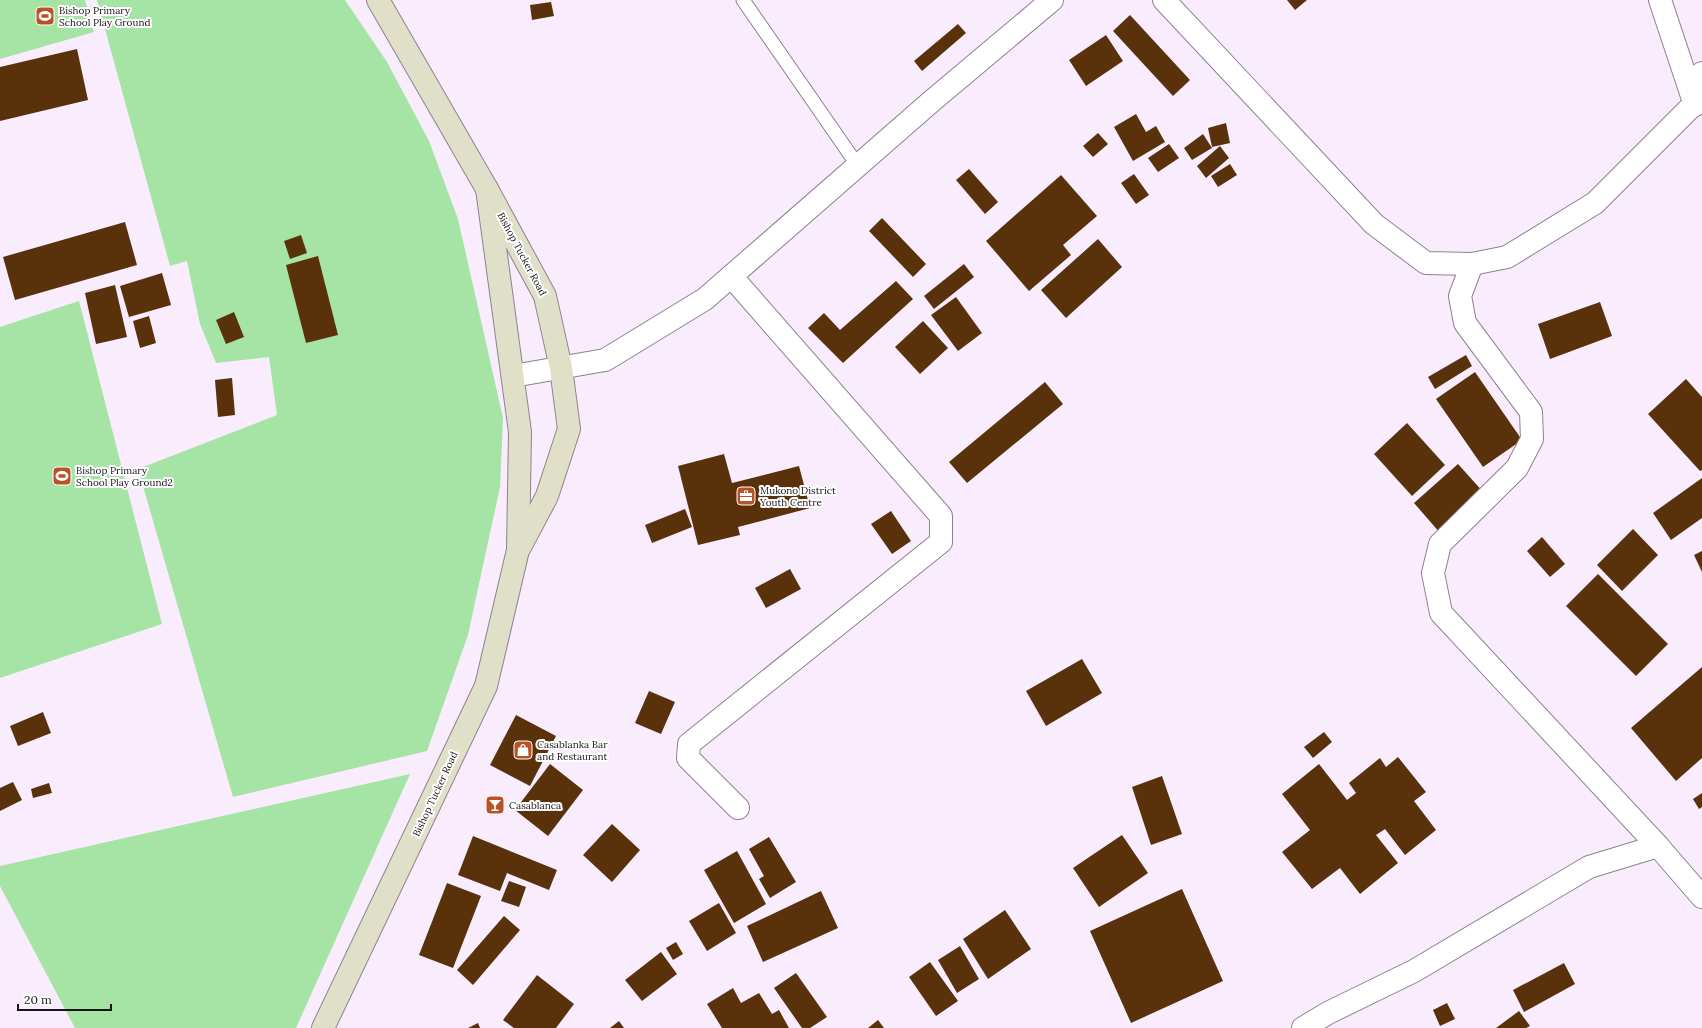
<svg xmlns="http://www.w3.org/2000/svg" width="1702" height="1028" viewBox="0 0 1702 1028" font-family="Lora,serif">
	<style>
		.green { fill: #a5e4a4 }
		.building { fill: #59320c }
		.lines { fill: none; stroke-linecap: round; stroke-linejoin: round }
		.lane-casing { stroke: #8d8191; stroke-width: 15 }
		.street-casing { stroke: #8d8191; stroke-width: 24 }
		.secondary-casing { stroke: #8d8191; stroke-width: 24 }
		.lane { stroke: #fff; stroke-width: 13 }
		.street { stroke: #fff; stroke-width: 22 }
		.secondary { stroke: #e0e0c8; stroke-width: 22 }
		.labels { text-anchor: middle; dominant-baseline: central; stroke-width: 4; stroke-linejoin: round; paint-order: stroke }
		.poi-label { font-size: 10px; fill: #181419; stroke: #fff; text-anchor: start }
		.street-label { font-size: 10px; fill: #181419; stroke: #fff }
	</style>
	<rect width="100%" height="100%" fill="#f9ecfd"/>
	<g class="green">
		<path d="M0 0H85L94 32 0 59Z"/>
		<path d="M97 0H345L387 62 429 141 458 219 503 418 500 487 468 635 427 751 233 797 138 469 277 415 269 357 216 363 200 324 187 261 170 266Z"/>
		<path d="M79 301 162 624 0 678V327Z"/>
		<path d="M410 774 296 1028H75L0 886V866Z"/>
	</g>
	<g class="building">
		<path d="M1287 0H1307L1295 10Z"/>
		<path d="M551 2 554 16 532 20 530 5Z"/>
		<path d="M1130 15 1190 80 1173 96 1113 31Z"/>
		<path d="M958 24 966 33 922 71 914 61Z"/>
		<path d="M1106 35 1123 61 1086 86 1069 60Z"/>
		<path d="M77 49 88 100 0 121V67Z"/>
		<path d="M1136 114 1146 132 1156 126 1165 142 1133 161 1114 127Z"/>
		<path d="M1226 123 1230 143 1212 147 1208 128Z"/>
		<path d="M1098 133 1108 144 1093 157 1083 146Z"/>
		<path d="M1203 134 1212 148 1192 160 1184 148Z"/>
		<path d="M1169 144 1179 158 1158 172 1148 158Z"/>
		<path d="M1220 146 1229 158 1206 178 1197 166Z"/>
		<path d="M1230 164 1237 175 1218 187 1211 176Z"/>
		<path d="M969 169 998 202 985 214 956 180Z"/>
		<path d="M1134 174 1149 195 1136 204 1121 183Z"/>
		<path d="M1061 175 1097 216 1063 245 1071 255 1029 291 986 241Z"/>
		<path d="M882 218 926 264 913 277 869 231Z"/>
		<path d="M125 222 137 265 15 300 3 257Z"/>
		<path d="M301 235 307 253 290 259 284 241Z"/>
		<path d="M1098 239 1122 267 1066 318 1041 290Z"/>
		<path d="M318 256 338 335 306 343 286 265Z"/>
		<path d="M964 264 974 277 934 309 924 296Z"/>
		<path d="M162 273 171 305 129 317 120 286Z"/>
		<path d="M896 281 913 299 843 363 808 328 824 313 840 330Z"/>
		<path d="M115 285 127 337 96 344 85 293Z"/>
		<path d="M956 297 982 333 958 351 931 315Z"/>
		<path d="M1600 302 1612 336 1550 359 1538 324Z"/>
		<path d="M234 312 244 337 226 344 216 320Z"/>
		<path d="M149 316 156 343 140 348 133 321Z"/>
		<path d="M923 321 948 348 920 374 895 347Z"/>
		<path d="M1466 355 1472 366 1435 389 1428 377Z"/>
		<path d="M1475 372 1522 440 1483 467 1436 399Z"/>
		<path d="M232 378 235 415 218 417 215 380Z"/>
		<path d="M1686 379 1702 397V470L1700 471 1648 414Z"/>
		<path d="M1045 382 1063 404 967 483 949 462Z"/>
		<path d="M1407 423 1445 465 1412 496 1374 454Z"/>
		<path d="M724 454 732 483 799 466 810 508 738 527 740 535 698 545 678 466Z"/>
		<path d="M1458 464 1485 494 1441 534 1414 503Z"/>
		<path d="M1702 478V518L1671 540 1653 513Z"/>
		<path d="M685 509 692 527 652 543 645 525Z"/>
		<path d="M891 511 911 541 892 554 871 524Z"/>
		<path d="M1633 529 1658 555 1622 591 1597 565Z"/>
		<path d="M1542 537 1565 564 1550 577 1527 551Z"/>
		<path d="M1702 551V572L1694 555Z"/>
		<path d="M790 569 801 589 766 608 755 588Z"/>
		<path d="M1598 574 1668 644 1636 676 1566 606Z"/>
		<path d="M1082 659 1102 693 1046 726 1026 691Z"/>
		<path d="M1702 667V758L1676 781 1631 728Z"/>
		<path d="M649 691 675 702 661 734 635 723Z"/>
		<path d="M43 712 51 733 18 746 10 726Z"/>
		<path d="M516 715 556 736 530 786 490 765Z"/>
		<path d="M1324 732 1332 742 1313 758 1304 747Z"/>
		<path d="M1398 757 1426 792 1414 801 1436 830 1405 855 1385 829 1376 835 1398 863 1360 894 1340 868 1312 889 1282 852 1310 830 1282 794 1319 764 1347 800 1356 793 1349 783 1380 758 1386 767Z"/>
		<path d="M550 764 583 790 548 836 515 810Z"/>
		<path d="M1162 776 1182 834 1151 845 1132 787Z"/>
		<path d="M13 782 22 800 0 811V788Z"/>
		<path d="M49 783 52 793 33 798 31 789Z"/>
		<path d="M1702 793V807L1699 809 1693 799Z"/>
		<path d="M612 824 640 850 612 882 583 855Z"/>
		<path d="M1122 835 1148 873 1099 907 1073 868Z"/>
		<path d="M473 836 557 870 549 890 507 873 500 891 458 875Z"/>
		<path d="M769 837 796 882 770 898 759 879 764 876 749 849Z"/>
		<path d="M737 851 766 904 734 923 704 870Z"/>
		<path d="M509 881 526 887 519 907 501 901Z"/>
		<path d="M447 883 481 896 453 968 419 955Z"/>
		<path d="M1182 889 1223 981 1131 1023 1090 931Z"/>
		<path d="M821 891 838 928 763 962 747 926Z"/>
		<path d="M719 903 736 933 707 951 689 921Z"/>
		<path d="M1005 910 1031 949 988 979 963 939Z"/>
		<path d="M504 916 520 930 473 985 457 970Z"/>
		<path d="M676 942 683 954 673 960 666 948Z"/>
		<path d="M960 946 979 979 957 993 938 960Z"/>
		<path d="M661 952 677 974 642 1001 625 980Z"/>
		<path d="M930 962 958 1001 936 1016 909 977Z"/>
		<path d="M1564 963 1575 984 1524 1012 1513 990Z"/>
		<path d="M796 973 827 1017 810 1028H802L774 988Z"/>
		<path d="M537 975 574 1004 556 1028H514L503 1020Z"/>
		<path d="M733 988 741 1003 759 993 772 1014 779 1010 789 1028H722L707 1004Z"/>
		<path d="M1447 1003 1455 1019 1440 1026 1433 1010Z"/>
		<path d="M1519 1011 1530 1026 1526 1028H1496Z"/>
		<path d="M878 1020 884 1028H868Z"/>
		<path d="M619 1021 624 1028H610Z"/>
		<path d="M478 1023 480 1028H468Z"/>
	</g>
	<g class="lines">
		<g class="lane-casing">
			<path id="lane" d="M743 0 858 166"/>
		</g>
		<g class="street-casing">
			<g id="street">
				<path d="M1164 0 1374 224 1426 263 1472 264 1507 257 1595 203 1694 104 1702 73"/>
				<path d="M1660 0 1695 105"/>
				<path d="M1472 264 1460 296 1465 323 1531 412 1532 439 1517 468 1440 544 1433 573 1441 613 1658 846"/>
				<path d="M731 276 941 516V542L689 744 688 758 738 808"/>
				<path d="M513 376 605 360 705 299 933 100 1052 0"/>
				<path d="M1303 1028 1328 1013 1414 971 1589 867 1658 846 1702 897"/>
			</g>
		</g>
		<g class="secondary-casing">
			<g id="secondary">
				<path d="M378 0 487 189 545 296 561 368 569 429 547 496 520 547"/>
				<path d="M323 1028 486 686 518 550 520 432 487 189"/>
			</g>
		</g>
		<use href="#lane" class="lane"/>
		<use href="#street" class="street"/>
		<use href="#secondary" class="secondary"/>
	</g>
	<defs>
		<g id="stadium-square" transform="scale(1)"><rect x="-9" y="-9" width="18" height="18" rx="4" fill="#b85227" stroke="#fff"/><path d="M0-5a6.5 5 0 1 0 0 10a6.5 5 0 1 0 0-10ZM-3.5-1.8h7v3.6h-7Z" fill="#fff"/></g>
		<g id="office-square" transform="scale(1)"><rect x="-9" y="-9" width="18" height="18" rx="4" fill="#b85227" stroke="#fff"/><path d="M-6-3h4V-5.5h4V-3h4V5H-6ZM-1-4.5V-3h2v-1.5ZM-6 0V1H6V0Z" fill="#fff"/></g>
		<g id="shop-square" transform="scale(1)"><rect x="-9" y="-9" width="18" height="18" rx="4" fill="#b85227" stroke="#fff"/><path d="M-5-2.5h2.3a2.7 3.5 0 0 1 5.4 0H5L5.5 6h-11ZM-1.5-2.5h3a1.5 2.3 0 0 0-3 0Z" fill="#fff"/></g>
		<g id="bar-square" transform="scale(1)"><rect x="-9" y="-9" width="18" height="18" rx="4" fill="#b85227" stroke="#fff"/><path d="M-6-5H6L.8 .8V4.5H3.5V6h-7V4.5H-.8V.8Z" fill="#fff"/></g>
	</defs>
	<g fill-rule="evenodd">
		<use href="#stadium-square" x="45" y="16"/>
		<use href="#stadium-square" x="62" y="476"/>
		<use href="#office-square" x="746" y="496"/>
		<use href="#shop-square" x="523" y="750"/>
		<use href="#bar-square" x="495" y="805"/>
	</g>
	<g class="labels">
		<g class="poi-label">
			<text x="59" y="10">Bishop Primary<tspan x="59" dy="12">School Play Ground</tspan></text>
			<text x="76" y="470">Bishop Primary<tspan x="76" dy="12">School Play Ground2</tspan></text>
			<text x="760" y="490">Mukono District<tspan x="760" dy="12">Youth Centre</tspan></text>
			<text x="537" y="744">Casablanka Bar<tspan x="537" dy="12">and Restaurant</tspan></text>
			<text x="509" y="805">Casablanca</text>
		</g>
		<g class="street-label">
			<text transform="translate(522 254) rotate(62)">Bishop Tucker Road</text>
			<text transform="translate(435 794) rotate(-65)">Bishop Tucker Road</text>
		</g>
	</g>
	<path d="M18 1004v6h93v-6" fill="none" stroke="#181419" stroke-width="2"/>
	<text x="24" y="1004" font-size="12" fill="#181419" stroke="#ffffff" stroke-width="3" paint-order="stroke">20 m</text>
</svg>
